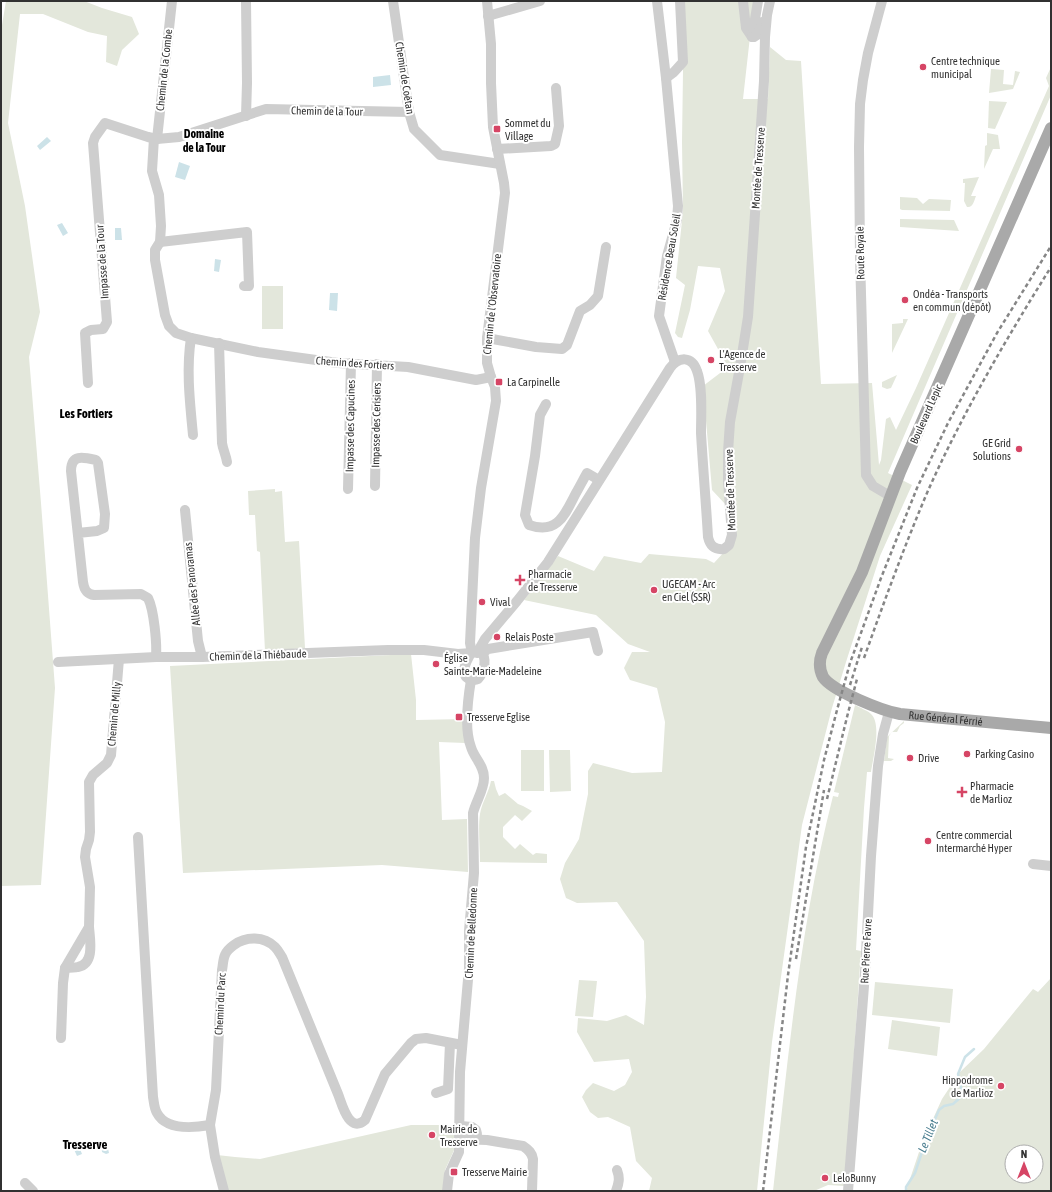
<svg xmlns="http://www.w3.org/2000/svg" width="1052" height="1192" viewBox="0 0 1052 1192" font-family="'Asap Condensed',sans-serif">
	<style>
		.green { fill: #e3e7db; fill-rule: evenodd }
		.water { fill: #cce2e8 }
		.lines { fill: none; stroke-linecap: round; stroke-linejoin: round }
		.stream { stroke: #cce2e8; stroke-width: 2.5 }
		.minor { stroke: #cecece; stroke-width: 10 }
		.major { stroke: #a9a9a9; stroke-width: 12 }
		.rail { stroke: #868686; stroke-width: 2.5; stroke-dasharray: 4 3; stroke-linecap: butt }
		.poi-dot { fill: #d64565; stroke: #fff; stroke-width: 1.5 }
		.labels { text-anchor: middle; dominant-baseline: central; stroke-width: 4; stroke-linejoin: round; paint-order: stroke }
		.poi-label { font-size: 11px; fill: #313131; stroke: #fff; text-anchor: start }
		.street-label { font-size: 11px; fill: #313131; stroke: #fff }
		.neighbourhood-label { font-size: 12px; font-weight: bold; fill: #000; stroke: #fff }
		.water-label { font-size: 12px; font-style: italic; fill: #467b8d; stroke: #fff }
		.quarter-label { font-size: 13px; font-weight: bold; fill: #000; stroke: #fff }
	</style>
	<rect width="100%" height="100%" fill="#fff"/>
	<g class="green">
		<path d="M6 1H84L102 8 132 17 139 34 122 50 117 66 106 62 107 36 88 32 43 14H20L8 123 25 206 40 312 29 357 41 503 55 688 41 885 1 886V31Z"/>
		<path d="M684 1H754L743 99H768L770 47 786 60 801 61 821 384 872 383 879 465 881 460 886 419 890 417 896 430 916 388 1049 86 1046 78 1051 67V95L888 473 912 485 880 556 846 662 832 708 802 825 772 1042 757 1191H649L652 1178 636 1161 630 1127 608 1117 598 1118 590 1112 582 1097 586 1090 593 1083 614 1091 625 1085 632 1072 629 1059 594 1062 577 1032 578 1018 607 1021 626 1015 644 1025 646 997 644 941 617 902 577 903 566 898 560 879 565 863 579 839 588 794V771L593 763 632 773 662 772 665 722 657 688 630 680 624 668 632 652H650L628 644 596 615 524 600 558 556 594 571 604 556 641 563 649 554 706 559 714 563 725 551 734 546 726 505 712 490 703 386 728 367 708 331 725 291 720 268 698 266 690 310 682 338 678 337 675 333 685 285 676 278 683 211 682 142Z"/>
		<path d="M991 69 1004 70 1003 84 1013 85 1015 71 1020 72 1013 89 989 93Z"/>
		<path d="M989 101 1007 102 995 129 988 128Z"/>
		<path d="M987 133 998 135 1000 149H993L984 169 985 146 987 145Z"/>
		<path d="M979 177 971 196H976C974 201 973 208 967 207L964 201 965 183H963V179Z"/>
		<path d="M900 197 917 198 923 204 929 199 951 200 950 211 902 210 900 209Z"/>
		<path d="M900 219 954 220 959 231 900 227Z"/>
		<rect x="262" y="286" width="21" height="43"/>
		<path d="M903 319H908L892 353V324L903 323Z"/>
		<path d="M897 375 891 388 887 389 882 387V382Z"/>
		<path d="M275 489V492L282 491 285 542 299 541 305 648 265 651 260 552 257 551 255 515H249L248 491Z"/>
		<path d="M411 654 416 700V720L465 719V743L439 742 442 820 467 819 468 872 382 865 183 873 170 666Z"/>
		<path d="M855 705C860 708 867 710 871 714 882 724 873 758 871 772H867L864 808 856 950 861 951 845 1186 828 1185 814 1191H773C788 1059 800 925 833 796L838 797 839 793 834 792Z"/>
		<path d="M904 721V723L900 726 897 732H892L889 736 888 758 894 759 891 761H884L887 737Z"/>
		<rect x="521" y="750" width="23" height="41"/>
		<path d="M549 750H570L571 791 550 792Z"/>
		<path d="M491 781H494L496 789 499 796 505 793 518 804 523 806 532 811 522 821 515 815 503 827V837L515 849 520 844 533 855 536 853 547 854V863L480 862C480 847 478 827 480 814 482 802 489 792 491 781Z"/>
		<path d="M1051 978V1191H906L922 1143 942 1099 960 1072 984 1049 1033 989 1038 992ZM1012 1152H1036V1176H1012Z"/>
		<path d="M579 980 597 981 593 1017 575 1016Z"/>
		<path d="M875 982 953 989 950 1023 872 1015Z"/>
		<path d="M892 1020 940 1027 937 1056 888 1049Z"/>
		<path d="M411 1125H457L455 1148 445 1170 443 1191H227L217 1155 235 1157 260 1159Z"/>
	</g>
	<g class="water">
		<path d="M390 75 391 85 373 87V77Z"/>
		<path d="M47 137 51 141 40 150 37 146Z"/>
		<path d="M179 162 190 166 185 180 175 177Z"/>
		<path d="M62 223 68 233 63 236 57 225Z"/>
		<path d="M115 228H121L122 240H115Z"/>
		<path d="M215 259 221 260 219 272 214 271Z"/>
		<path d="M330 293H338L337 311 329 310Z"/>
		<path d="M102 1140H106L109 1153 106 1154 102 1152 101 1143Z"/>
		<path d="M74 1143 78 1144 82 1154 77 1156 72 1145Z"/>
	</g>
	<g class="lines">
		<path class="stream" d="M906 1191V1187L915 1173 924 1146 927 1131 935 1119 939 1110 944 1106 953 1104 961 1097 962 1092 958 1074 965 1057 974 1049"/>
		<g class="minor">
			<path d="M393 1 409 112 414 129 440 155 500 164"/>
			<path d="M657 1 666 78 678 206 677 220 667 256 659 316 675 362"/>
			<path d="M743 1 746 28 752 37"/>
			<path d="M882 1 868 53 863 80 860 104 859 147 860 257 866 475 873 486 890 496"/>
			<path d="M488 16 540 1"/>
			<path d="M753 31 758 1"/>
			<path d="M752 37H754C760 34 760 28 762 22"/>
			<path d="M666 78 674 72 683 62 680 1"/>
			<path d="M246 116 247 83 246 1"/>
			<path d="M154 138 152 171 159 195 161 226 160 242 155 250V260L165 315 169 326 176 333 191 338 258 352 338 363 408 367 476 380 491 377"/>
			<path d="M157 139 172 1"/>
			<path d="M497 149 551 146 555 144 559 126 556 88"/>
			<path d="M160 242 247 232 249 286H244"/>
			<path d="M191 338C186 370 190 403 193 435"/>
			<path d="M487 338 536 347 562 349 567 345 580 311 590 305 598 296 606 247"/>
			<path d="M219 343 222 443C223 450 226 455 227 462"/>
			<path d="M88 383 85 333 91 330 103 329 107 322 93 143 95 137 105 123 148 137 157 139 179 137 266 109 409 112"/>
			<path d="M546 404 540 415 535 456 525 515 529 525C558 535 565 514 576 493 580 486 583 480 587 473L599 480"/>
			<path d="M375 486 377 364"/>
			<path d="M348 489 351 363"/>
			<path d="M185 510 198 641 202 657"/>
			<path d="M78 533 97 531 104 528 105 514 98 463 96 460C83 457 71 454 71 471L83 582C84 589 86 594 94 595L141 594 148 598C154 610 157 643 156 657"/>
			<path d="M471 653C487 648 486 663 482 673 481 675 480 677 478 679 476 680 472 680 469 679 459 674 467 660 471 653Z"/>
			<path d="M472 653 470 643 475 538 481 488 496 401 495 387 491 377 487 363V338L505 193 504 183 493 127 491 83V44L487 1"/>
			<path d="M477 653 485 639 517 601 548 562 670 368C679 356 692 356 697 371 703 387 701 416 701 433 703 468 706 503 708 537 710 546 715 550 724 549L729 545 732 535 728 481V452L730 422 740 367 748 317 764 81 765 37 767 15 770 1"/>
			<path d="M482 654 488 649 593 632 598 651"/>
			<path d="M58 662 156 657H202L388 650H424L458 654 471 653"/>
			<path d="M138 837 153 1097C154 1102 154 1108 157 1113 166 1130 193 1128 210 1125L216 1090 222 970C223 965 223 959 225 955 227 950 230 948 234 945 246 936 264 936 275 947 278 950 280 954 282 957L338 1094C342 1104 349 1134 365 1120L385 1074 411 1043 416 1039 426 1038 462 1045"/>
			<path d="M1033 864 1051 866"/>
			<path d="M65 968C69 968 74 968 78 967 95 964 90 940 89 927"/>
			<path d="M61 1038 63 983 65 968 89 927 90 887 85 857 86 849 89 840 90 832 89 782 93 775 107 763 111 755 119 659"/>
			<path d="M436 1093 448 1089 450 1043"/>
			<path d="M210 1125 215 1157 224 1191"/>
			<path d="M460 1126 472 1127 476 1130 477 1134 473 1139"/>
			<path d="M459 1139 487 1140 523 1146C529 1150 532 1153 533 1159L532 1191"/>
			<path d="M25 1183 33 1191"/>
			<path d="M447 1191 449 1174 459 1152V1145L460 1072 469 968V931L474 873 473 813C476 801 484 790 484 778 484 765 474 758 471 747 464 729 468 698 471 680"/>
			<path d="M616 1191C619 1183 620 1178 617 1170"/>
			<path d="M848 1191 865 973 871 856 878 766 883 734 889 712"/>
		</g>
		<path class="major" id="s1" d="M1051 128 900 472 862 572 822 653C819 661 819 669 823 677 832 691 883 711 900 714L1051 728"/>
		<g class="rail">
			<path d="M864 658C884 602 904 547 927 493 961 416 1006 339 1051 267"/>
			<path d="M850 685 862 647"/>
			<path d="M827 799 848 713 857 679"/>
			<path d="M796 959 824 790"/>
			<path d="M763 1191 788 975 806 847 824 760 837 710 850 663 881 578 917 488 948 423 997 333 1051 246"/>
		</g>
	</g>
	<g class="poi-dot">
		<circle cx="923" cy="67" r="4"/>
		<rect x="493" y="125" width="8" height="8" rx="2"/>
		<circle cx="905" cy="300" r="4"/>
		<circle cx="711" cy="360" r="4"/>
		<rect x="495" y="378" width="8" height="8" rx="2"/>
		<circle cx="1019" cy="449" r="4"/>
		<path d="M518 574h4v4h4v4h-4v4h-4v-4h-4v-4h4z"/>
		<circle cx="654" cy="590" r="4"/>
		<circle cx="482" cy="602" r="4"/>
		<circle cx="497" cy="637" r="4"/>
		<circle cx="436" cy="664" r="4"/>
		<rect x="455" y="713" width="8" height="8" rx="2"/>
		<circle cx="967" cy="754" r="4"/>
		<circle cx="910" cy="758" r="4"/>
		<path d="M960 786h4v4h4v4h-4v4h-4v-4h-4v-4h4z"/>
		<circle cx="928" cy="841" r="4"/>
		<circle cx="1001" cy="1086" r="4"/>
		<circle cx="432" cy="1135" r="4"/>
		<rect x="450" y="1168" width="8" height="8" rx="2"/>
		<circle cx="825" cy="1178" r="4"/>
	</g>
	<g class="labels">
		<g class="poi-label">
			<text x="931" y="61">Centre technique<tspan x="931" dy="13">municipal</tspan></text>
			<text x="505" y="123">Sommet du<tspan x="505" dy="13">Village</tspan></text>
			<text x="913" y="294">Ondéa - Transports<tspan x="913" dy="13">en commun (dépôt)</tspan></text>
			<text x="719" y="354">L'Agence de<tspan x="719" dy="13">Tresserve</tspan></text>
			<text x="507" y="382">La Carpinelle</text>
			<text x="1011" y="443" text-anchor="end">GE Grid<tspan x="1011" dy="13">Solutions</tspan></text>
			<text x="528" y="574">Pharmacie<tspan x="528" dy="13">de Tresserve</tspan></text>
			<text x="662" y="584">UGECAM - Arc<tspan x="662" dy="13">en Ciel (SSR)</tspan></text>
			<text x="490" y="602">Vival</text>
			<text x="505" y="637">Relais Poste</text>
			<text x="444" y="658">Église<tspan x="444" dy="13">Sainte-Marie-Madeleine</tspan></text>
			<text x="467" y="717">Tresserve Eglise</text>
			<text x="975" y="754">Parking Casino</text>
			<text x="918" y="758">Drive</text>
			<text x="970" y="786">Pharmacie<tspan x="970" dy="13">de Marlioz</tspan></text>
			<text x="936" y="835">Centre commercial<tspan x="936" dy="13">Intermarché Hyper</tspan></text>
			<text x="993" y="1080" text-anchor="end">Hippodrome<tspan x="993" dy="13">de Marlioz</tspan></text>
			<text x="440" y="1129">Mairie de<tspan x="440" dy="13">Tresserve</tspan></text>
			<text x="462" y="1172">Tresserve Mairie</text>
			<text x="833" y="1178">LeloBunny</text>
		</g>
		<g class="street-label">
			<text transform="translate(164 70) rotate(-84)">Chemin de la Combe</text>
			<text transform="translate(405 78) rotate(81)">Chemin de Coëtan</text>
			<text transform="translate(327 111) rotate(1)">Chemin de la Tour</text>
			<text transform="translate(758 168) rotate(-86)">Montée de Tresserve</text>
			<text transform="translate(860 253) rotate(-91)">Route Royale</text>
			<text transform="translate(669 257) rotate(-80)">Résidence Beau Soleil</text>
			<text transform="translate(102 262) rotate(-94)">Impasse de la Tour</text>
			<text transform="translate(492 304) rotate(-84)">Chemin de l'Observatoire</text>
			<text transform="translate(355 363) rotate(4)">Chemin des Fortiers</text>
			<text transform="translate(926 414) rotate(-66)">Boulevard Lepic</text>
			<text transform="translate(376 425) rotate(-89)">Impasse des Cerisiers</text>
			<text transform="translate(350 426) rotate(-89)">Impasse des Capucines</text>
			<text transform="translate(730 490) rotate(-92)">Montée de Tresserve</text>
			<text transform="translate(192 584) rotate(-96)">Allée des Panoramas</text>
			<text transform="translate(258 655) rotate(-2)">Chemin de la Thiébaude</text>
			<text transform="translate(114 714) rotate(-85)">Chemin de Milly</text>
			<text stroke="none"><textPath href="#s1" startOffset="730">Rue Général Férrié</textPath></text>
			<text transform="translate(471 933) rotate(-87)">Chemin de Belledonne</text>
			<text transform="translate(866 951) rotate(-87)">Rue Pierre Favre</text>
			<text transform="translate(220 1004) rotate(-87)">Chemin du Parc</text>
		</g>
		<g class="neighbourhood-label">
			<text x="204" y="134">Domaine<tspan x="204" dy="14">de la Tour</tspan></text>
		</g>
		<g class="water-label">
			<text transform="translate(928 1136) rotate(-68)">Le Tillet</text>
		</g>
		<g class="quarter-label">
			<text x="86" y="413">Les Fortiers</text>
			<text x="85" y="1144">Tresserve</text>
		</g>
	</g>
	<rect width="1052" height="1192" fill="none" stroke="#313131" stroke-width="4"/>
	<g transform="translate(1024 1164)"><circle r="19" fill="#ffffff" stroke="#adadad"/>
	<path d="M0-3L7 15L0 10L-7 15Z" fill="#d64565"/>
	<text y="-6" font-size="11" font-weight="bold" text-anchor="middle" fill="#313131">N</text>
	</g>
</svg>
